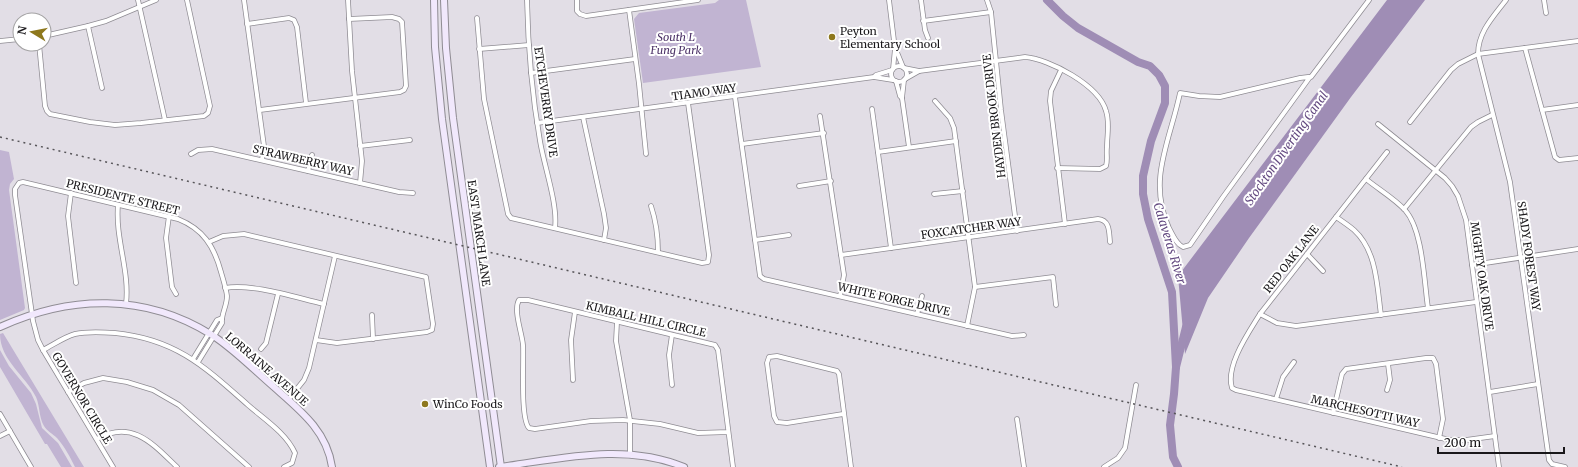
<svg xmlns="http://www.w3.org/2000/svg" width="1578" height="467" viewBox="0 0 1578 467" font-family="Merriweather,serif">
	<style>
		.green { fill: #c1b4d2 }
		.water { fill: #9f8db5 }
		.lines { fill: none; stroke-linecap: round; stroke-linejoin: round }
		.river { stroke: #9f8db5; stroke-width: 8 }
		.street-casing { stroke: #8f8c93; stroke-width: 5.5 }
		.secondary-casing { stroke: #8f8c93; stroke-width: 8 }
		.street { stroke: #fff; stroke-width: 4 }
		.secondary { stroke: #f1e8fc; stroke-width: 6 }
		.rail { stroke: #575559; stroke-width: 1.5; stroke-dasharray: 2 4; stroke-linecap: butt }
		.poi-dot { fill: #8e781d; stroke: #fff; stroke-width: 1.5 }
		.labels { text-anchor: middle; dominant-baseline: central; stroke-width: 4; stroke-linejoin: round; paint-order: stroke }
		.poi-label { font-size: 11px; fill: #19171a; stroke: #fff; text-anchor: start }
		.park-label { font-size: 11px; font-style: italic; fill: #4c3267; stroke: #fff }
		.street-label { font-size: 11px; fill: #19171a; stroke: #fff }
		.water-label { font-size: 12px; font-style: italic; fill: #634980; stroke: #fff }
	</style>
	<rect width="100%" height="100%" fill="#e2dee6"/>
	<g class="green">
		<path d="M719 0H746L761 67 643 83 634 19 639 13 715 3Z"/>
		<path d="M0 150 9 152 14 179 10 184 9 190 25 308 24 310 0 320Z"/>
		<path d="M3 333 84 467H75C70 457 65 447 57 438 53 434 47 431 44 426 39 418 40 406 36 397 25 375 0 360 0 334Z"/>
		<path d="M0 350 9 366 31 393 36 404 42 428 58 443 72 467H61L47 444H45L0 367Z"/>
	</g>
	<path class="water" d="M1387 0H1425L1351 97 1249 238 1208 298 1185 354 1178 276Z"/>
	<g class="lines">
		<g class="river">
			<path d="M1047 0 1063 16 1078 28 1138 62 1150 66 1159 75 1165 86V103L1151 141 1143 176V194L1148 219 1172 292 1176 367"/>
			<path d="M1178 467 1173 457 1170 425 1174 394 1176 367 1186 327"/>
		</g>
		<g class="street-casing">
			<g id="street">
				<path d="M138 0 165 120"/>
				<path d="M244 0 264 146 262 160"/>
				<path d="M348 0 352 71 362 161 360 183"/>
				<path d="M527 0C528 47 532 95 540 141 544 166 558 204 555 228"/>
				<path d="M577 0V11L580 14 586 16 698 0"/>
				<path d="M889 0 895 49 893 69"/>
				<path d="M921 0 925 30 928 38"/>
				<path d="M987 0 991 12 1001 110 1017 231"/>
				<path d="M1506 0C1493 17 1478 32 1478 54L1510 182 1549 460 1552 464 1565 467"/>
				<path d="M1544 0 1546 13"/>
				<path d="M629 10 639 84 646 154"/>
				<path d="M477 18 484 99 508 214 511 218 702 263 708 262 709 255 688 103"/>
				<path d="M923 21 991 12"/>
				<path d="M247 24 289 18 294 20 297 27 306 103"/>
				<path d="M88 26 102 88"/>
				<path d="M44 36 88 26 106 21 156 0"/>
				<path d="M0 41 20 39"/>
				<path d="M39 44 45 106 47 111 50 114 90 122 115 125 141 123 204 116 208 113 210 106 187 0"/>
				<path d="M1525 48 1555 157 1559 160 1578 158"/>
				<path d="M479 49 529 45"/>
				<path d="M896 50 903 67"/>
				<circle cx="899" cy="74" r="8"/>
				<path d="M904 68 919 71"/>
				<path d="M1061 70 1051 91 1050 101 1065 224"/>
				<path d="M531 73 635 59"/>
				<path d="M874 77 893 80"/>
				<path d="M1310 77 1223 197 1190 245 1183 247C1176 244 1173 235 1169 228 1147 180 1170 141 1180 93L1199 96 1220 97 1300 78 1308 77H1311L1369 0"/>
				<path d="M905 79 919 71 1025 57C1049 59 1099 85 1106 111 1110 123 1107 135 1107 147 1106 154 1108 159 1106 166L1100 169 1057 168"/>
				<path d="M904 80 902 98 909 147"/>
				<path d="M896 81 900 96 902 98"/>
				<path d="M735 97 760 276 764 279 1012 336 1024 335"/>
				<path d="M935 101 950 118 954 128 975 287 967 326"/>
				<path d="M872 109 891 248"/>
				<path d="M260 110 400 92 404 90 406 86 402 22 399 19 392 17 349 19"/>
				<path d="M1542 110 1578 105"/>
				<path d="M820 116 844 275 840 296"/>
				<path d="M583 117 604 214 606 228 604 240"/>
				<path d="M1410 122 1451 70 1458 64 1478 54 1578 41"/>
				<path d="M537 123 874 77 876 75 892 70"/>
				<path d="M1378 124 1445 178 1452 186 1458 196 1466 220 1499 467"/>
				<path d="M742 144 824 133"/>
				<path d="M360 146 410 140"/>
				<path d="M878 152 956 141"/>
				<path d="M1387 152 1260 314C1249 332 1225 366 1232 388L1236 390 1450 440H1466L1495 436"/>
				<path d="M191 154 198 150 212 149 399 192 413 193"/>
				<path d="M308 171 312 155"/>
				<path d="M1366 179C1378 189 1394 198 1405 210 1423 230 1424 281 1428 308"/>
				<path d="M799 186 831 181"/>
				<path d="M71 193 68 216 76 283"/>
				<path d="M934 194 963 191"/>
				<path d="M118 205C115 239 130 271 126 304"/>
				<path d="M651 206C656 221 658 237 658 252"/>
				<path d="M1404 209 1471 127 1478 122 1492 115"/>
				<path d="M169 216 166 238 172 287 176 294"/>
				<path d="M1336 217C1342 221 1348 225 1354 230 1377 251 1377 286 1381 315"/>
				<path d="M755 240 789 235"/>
				<path d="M209 242 223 236 244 234 426 277 433 324 432 330 427 332 337 343 316 340"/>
				<path d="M1307 254 1323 271"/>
				<path d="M841 255 1098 219C1110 220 1109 232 1110 242"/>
				<path d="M1472 265 1578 249"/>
				<path d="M975 287 1053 277 1056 305"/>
				<path d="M225 288C252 283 297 298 324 304"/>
				<path d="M917 314 922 296"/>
				<path d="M1260 314 1277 323 1296 326 1476 302"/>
				<path d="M372 315 373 339"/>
				<path d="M617 322 616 341 630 420V454"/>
				<path d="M672 335 669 355 672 385"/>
				<path d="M261 349 266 343 278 294"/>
				<path d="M43 350C53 345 64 337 75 334 88 331 102 332 115 333 176 339 205 367 248 405 264 419 286 433 295 453L292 463 284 467"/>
				<path d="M193 359 217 320 222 318"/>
				<path d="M573 380 571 340 575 312"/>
				<path d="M1387 390 1390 380 1388 364"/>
				<path d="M68 392 84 383 103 378 127 382 153 390 179 405 249 467"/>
				<path d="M1490 392 1538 384"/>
				<path d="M1276 399 1283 377 1294 362"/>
				<path d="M288 400 304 380 309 368 335 256"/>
				<path d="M1333 413 1342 374 1346 369 1426 358H1433L1436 364 1443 419 1439 438"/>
				<path d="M0 414 31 467"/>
				<path d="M843 414 787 423 777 422 774 416 767 363 769 357 777 356 837 371 839 374 851 467"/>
				<path d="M1017 419 1024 467"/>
				<path d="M728 432 698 433 660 424 623 420 591 421 535 429 529 428C520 418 524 361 523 345 522 333 513 310 519 300H528L715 345 718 350 733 467"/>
				<path d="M0 436 10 431"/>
				<path d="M97 439C132 419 153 444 177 467"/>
				<path d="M113 467 43 350 38 340 33 321 15 195V189L19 183 23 182 178 219C203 229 214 246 221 272 223 279 226 288 227 296 227 306 221 314 222 323L198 362"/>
				<path d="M1104 467 1118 458 1125 448 1136 385"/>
			</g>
		</g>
		<g class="secondary-casing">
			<g id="secondary">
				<path d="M434 0 435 47 442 119 490 467"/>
				<path d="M444 0 446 48 453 118 501 467"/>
				<path d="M0 327C70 295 145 293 212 335 235 350 254 370 275 388 300 410 327 431 332 467"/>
				<path d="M499 467C560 459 624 442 684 467"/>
			</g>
		</g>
		<use href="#street" class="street"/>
		<use href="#secondary" class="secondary"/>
		<path class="rail" d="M0 137 1402 467"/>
	</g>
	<g class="poi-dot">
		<circle cx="832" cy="37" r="4"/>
		<circle cx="425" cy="404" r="4"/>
	</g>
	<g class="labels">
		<g class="poi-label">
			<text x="840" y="31">Peyton<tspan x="840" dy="13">Elementary School</tspan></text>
			<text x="433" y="404">WinCo Foods</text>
		</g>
		<g class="park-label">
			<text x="676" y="37">South L<tspan x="676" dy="13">Fung Park</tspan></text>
		</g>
		<g class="street-label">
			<text transform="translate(704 92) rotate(-8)">TIAMO WAY</text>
			<text transform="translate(546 102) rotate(82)">ETCHEVERRY DRIVE</text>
			<text transform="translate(994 116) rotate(-97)">HAYDEN BROOK DRIVE</text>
			<text transform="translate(303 160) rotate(13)">STRAWBERRY WAY</text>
			<text transform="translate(123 197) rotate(14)">PRESIDENTE STREET</text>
			<text transform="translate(971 228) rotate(-8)">FOXCATCHER WAY</text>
			<text transform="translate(479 233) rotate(82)">EAST MARCH LANE</text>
			<text transform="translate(1529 256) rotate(82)">SHADY FOREST WAY</text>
			<text transform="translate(1291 259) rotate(-52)">RED OAK LANE</text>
			<text transform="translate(1482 276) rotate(82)">MIGHTY OAK DRIVE</text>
			<text transform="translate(894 299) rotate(13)">WHITE FORGE DRIVE</text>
			<text transform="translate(646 319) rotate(13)">KIMBALL HILL CIRCLE</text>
			<text transform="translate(267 369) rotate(41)">LORRAINE AVENUE</text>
			<text transform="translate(82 398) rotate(59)">GOVERNOR CIRCLE</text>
			<text transform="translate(1365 411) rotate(13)">MARCHESOTTI WAY</text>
		</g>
		<g class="water-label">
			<text transform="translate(1286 148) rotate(-55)">Stockton Diverting Canal</text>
			<text transform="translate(1170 243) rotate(73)">Calaveras River</text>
		</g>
	</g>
	<g transform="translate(32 32) rotate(280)"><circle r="19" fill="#ffffff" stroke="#a3a2a3"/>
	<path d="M0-3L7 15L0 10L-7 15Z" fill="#8e781d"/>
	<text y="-6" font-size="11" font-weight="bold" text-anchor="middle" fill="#19171a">N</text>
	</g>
	<path d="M1438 447v6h126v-6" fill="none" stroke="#19171a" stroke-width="2"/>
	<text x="1444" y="447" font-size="12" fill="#19171a" stroke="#ffffff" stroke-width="3" paint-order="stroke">200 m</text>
</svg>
